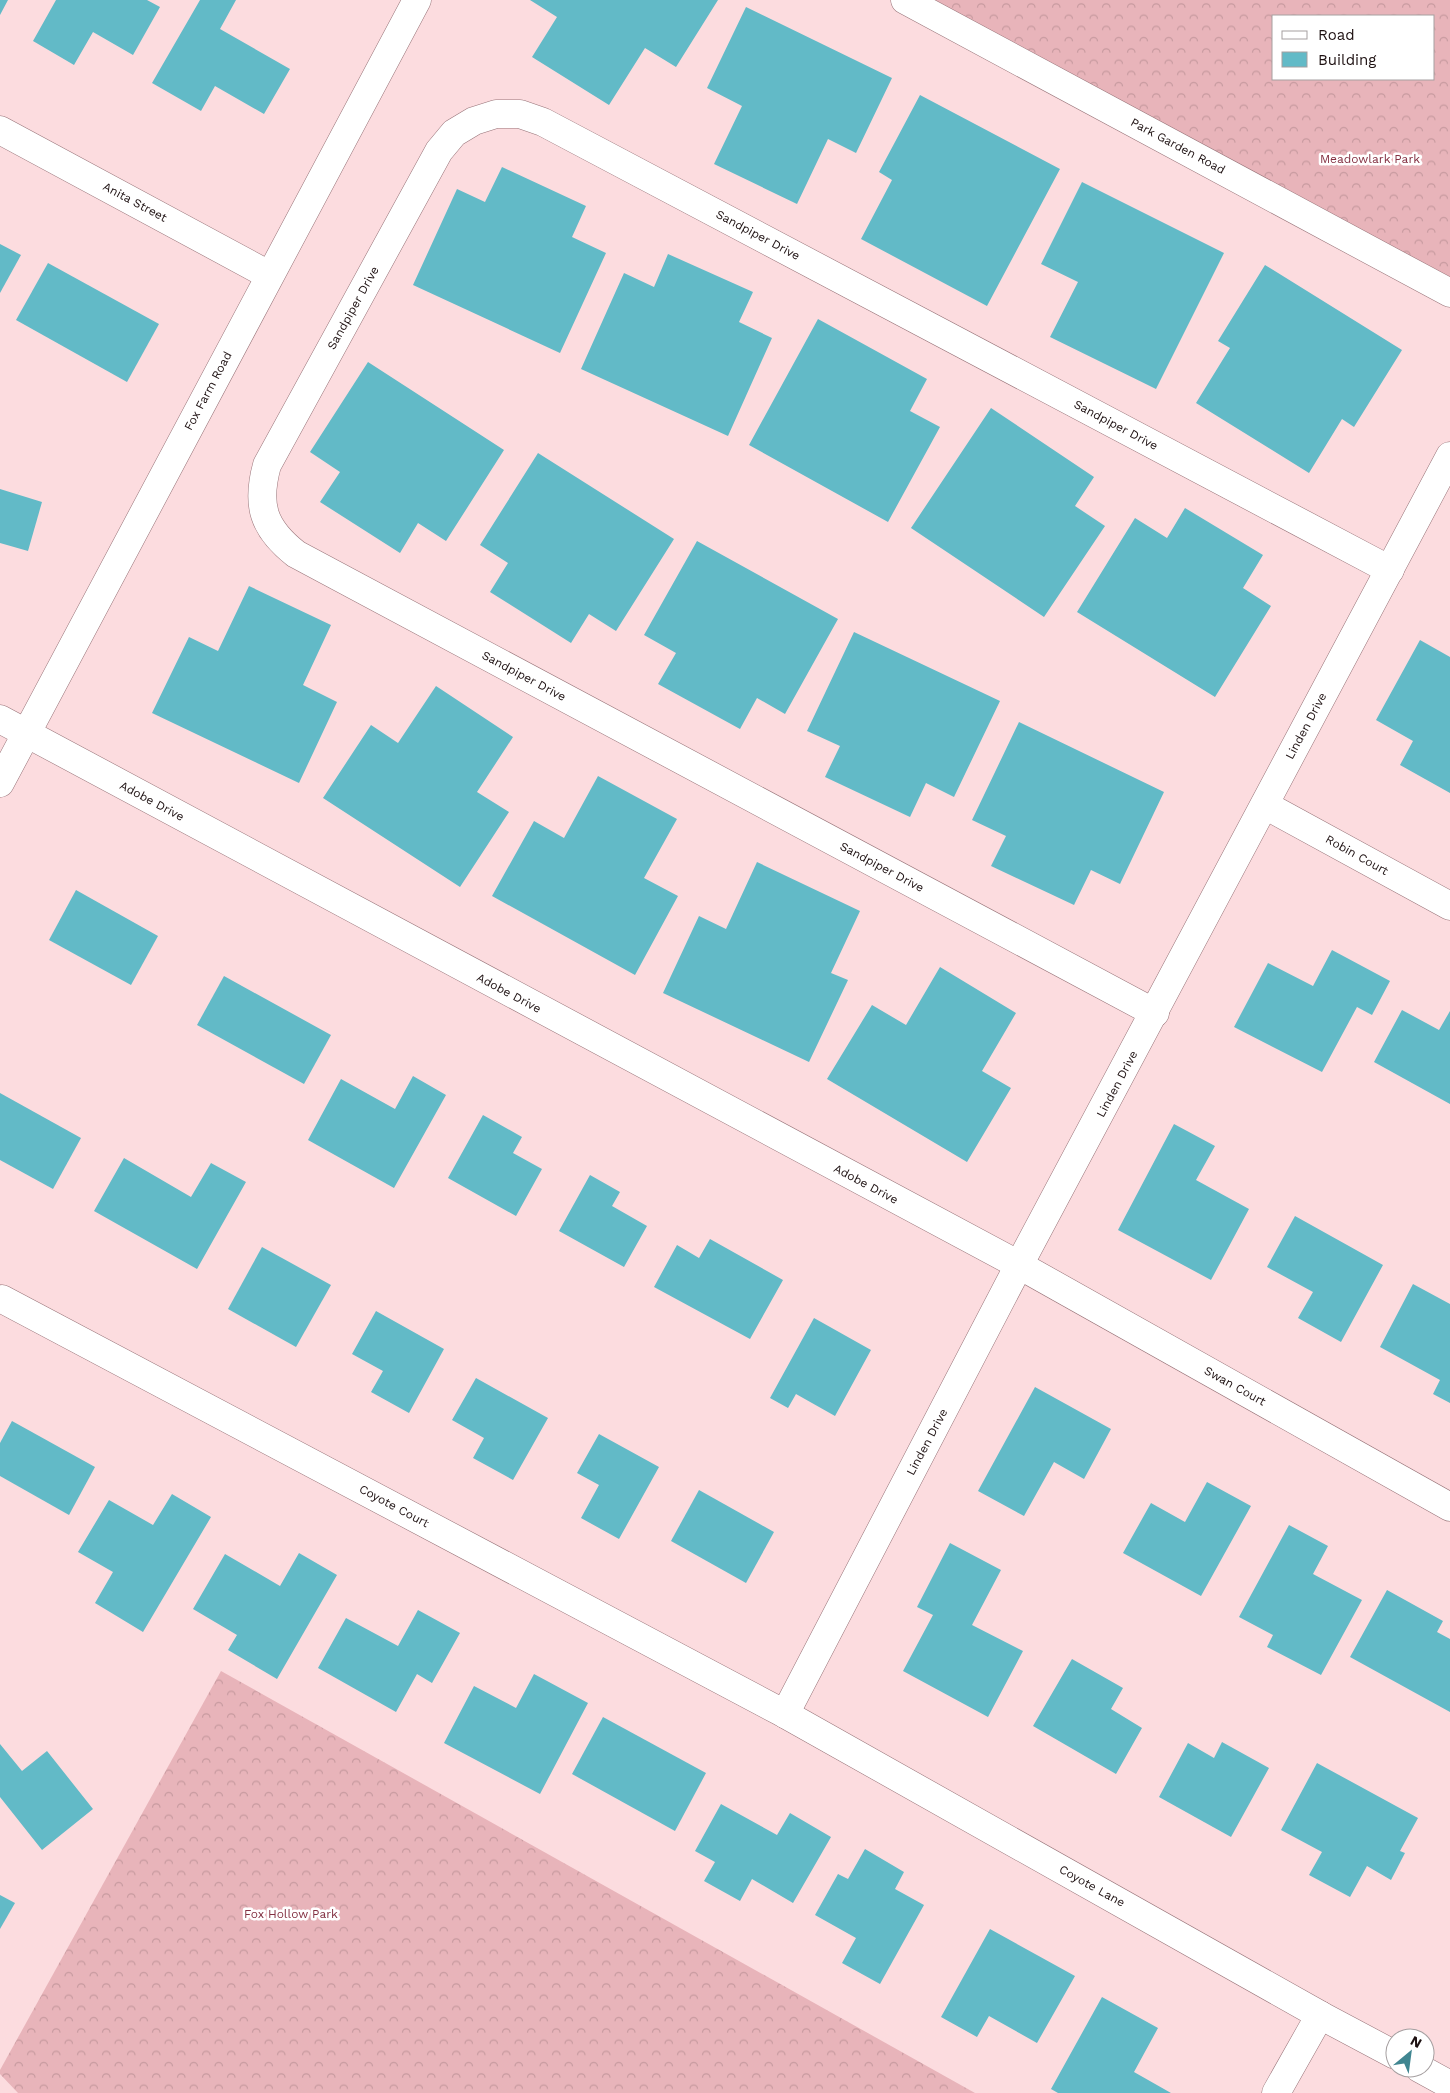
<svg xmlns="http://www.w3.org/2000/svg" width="1450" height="2093" viewBox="0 0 1450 2093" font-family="'Work Sans',sans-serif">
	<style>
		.forest { fill: url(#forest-crowns); fill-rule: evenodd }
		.building { fill: #62bac7 }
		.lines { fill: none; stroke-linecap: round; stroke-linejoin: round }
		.minor-casing { stroke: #977378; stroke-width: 29 }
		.tertiary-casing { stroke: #977378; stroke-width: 29 }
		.minor { stroke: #fff; stroke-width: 28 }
		.tertiary { stroke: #fff; stroke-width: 28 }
		.labels { text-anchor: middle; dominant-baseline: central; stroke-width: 5; stroke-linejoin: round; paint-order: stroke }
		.street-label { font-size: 12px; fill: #1d1011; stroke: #fff }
		.park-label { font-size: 12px; fill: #832f41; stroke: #fff }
	</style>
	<defs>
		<pattern id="forest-crowns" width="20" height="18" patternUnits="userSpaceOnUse" patternTransform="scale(1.25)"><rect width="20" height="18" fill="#e8b4ba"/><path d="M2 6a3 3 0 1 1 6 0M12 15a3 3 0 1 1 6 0" fill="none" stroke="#c79a9f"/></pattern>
	</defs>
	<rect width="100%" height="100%" fill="#fcdcdf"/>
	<g class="forest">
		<path d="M905 0H1450V293ZM1274 16H1434V79H1274Z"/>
		<path d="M221 1671 975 2093H18L0 2074V2070Z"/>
	</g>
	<g class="building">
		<path d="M0 0H8L0 15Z"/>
		<path d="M56 0H147L160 7 133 55 93 32 74 65 33 41Z"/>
		<path d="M200 0H236L220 29 290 69 264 114 215 86 201 111 152 83Z"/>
		<path d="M530 0H718L676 67 645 48 609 105 532 57 557 17Z"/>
		<path d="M746 7 892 78 856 153 828 139 797 204 714 164 742 106 707 88Z"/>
		<path d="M920 95 1060 169 987 306 861 239 892 180 879 172Z"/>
		<path d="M502 167 586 206 572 237 606 253 560 353 413 285 457 189 485 202Z"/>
		<path d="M1082 182 1224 253 1156 389 1050 337 1078 282 1041 264Z"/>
		<path d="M0 244 21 255 0 293Z"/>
		<path d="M668 254 753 292 739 322 772 338 728 436 581 369 624 273 654 287Z"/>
		<path d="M48 263 159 324 127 382 16 320Z"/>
		<path d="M1265 265 1402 350 1354 427 1342 419 1309 473 1196 403 1230 348 1218 341Z"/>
		<path d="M818 319 927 379 910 411 940 427 888 522 749 445Z"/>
		<path d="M368 362 504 450 446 541 418 523 400 553 320 502 340 472 310 452Z"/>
		<path d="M991 408 1094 477 1075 506 1105 526 1044 617 911 528Z"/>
		<path d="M538 453 674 539 616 631 589 614 571 643 490 592 508 563 480 545Z"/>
		<path d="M0 489 42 502 28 551 0 543Z"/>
		<path d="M1185 508 1263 555 1243 588 1271 606 1215 697 1077 612 1135 518 1167 538Z"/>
		<path d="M697 541 838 619 785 714 757 698 740 729 658 684 676 653 644 635Z"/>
		<path d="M249 586 331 625 303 685 337 702 299 783 152 713 189 637 218 651Z"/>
		<path d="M854 632 1000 701 954 797 926 783 910 817 825 777 840 746 807 731Z"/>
		<path d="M1420 640 1450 657V793L1400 765 1413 741 1376 720Z"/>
		<path d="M436 686 513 737 477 792 509 812 460 887 323 798 371 725 398 743Z"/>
		<path d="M1019 722 1164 792 1120 884 1091 870 1074 905 991 866 1006 836 972 820Z"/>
		<path d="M598 776 677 819 644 878 678 896 635 975 492 896 534 821 564 838Z"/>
		<path d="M757 862 860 911 831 973 848 980 809 1062 663 993 699 916 726 929Z"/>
		<path d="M76 890 158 936 131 985 49 940Z"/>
		<path d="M1332 950 1390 981 1372 1015 1357 1007 1322 1072 1234 1027 1268 963 1313 986Z"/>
		<path d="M940 967 1016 1013 982 1071 1011 1088 967 1162 827 1079 872 1005 906 1025Z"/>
		<path d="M224 976 331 1035 304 1084 197 1025Z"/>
		<path d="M1402 1010 1439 1030 1450 1011V1104L1374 1062Z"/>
		<path d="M413 1076 446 1095 394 1188 308 1140 341 1079 395 1109Z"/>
		<path d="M0 1093 81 1138 53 1189 0 1160Z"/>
		<path d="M483 1115 522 1137 513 1153 542 1169 516 1216 448 1178Z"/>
		<path d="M1174 1124 1215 1146 1196 1180 1249 1209 1211 1280 1118 1230Z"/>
		<path d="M124 1158 191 1197 211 1163 246 1182 197 1269 94 1211Z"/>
		<path d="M590 1175 620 1192 612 1206 647 1226 624 1267 559 1231Z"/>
		<path d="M1295 1216 1383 1265 1341 1342 1298 1318 1313 1292 1267 1267Z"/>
		<path d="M710 1239 783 1280 750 1339 654 1287 677 1245 699 1258Z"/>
		<path d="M262 1247 331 1285 296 1347 228 1309Z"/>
		<path d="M1413 1284 1450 1304V1403L1433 1394 1440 1380 1380 1347Z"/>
		<path d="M376 1311 444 1349 409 1413 371 1392 383 1371 352 1354Z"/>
		<path d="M814 1318 871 1350 835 1416 796 1394 788 1408 770 1398Z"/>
		<path d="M476 1378 548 1418 513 1480 473 1458 484 1438 452 1420Z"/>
		<path d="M1035 1387 1111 1429 1084 1479 1054 1462 1024 1516 978 1491Z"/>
		<path d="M12 1421 95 1467 69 1515 0 1476V1443Z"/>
		<path d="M599 1434 659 1467 619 1539 581 1518 599 1485 577 1473Z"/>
		<path d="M1207 1482 1251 1506 1201 1596 1123 1553 1151 1503 1185 1522Z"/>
		<path d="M699 1490 774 1532 746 1583 671 1541Z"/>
		<path d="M172 1494 211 1517 143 1632 95 1603 113 1572 78 1552 109 1500 153 1525Z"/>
		<path d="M1289 1525 1328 1546 1313 1574 1362 1600 1321 1675 1267 1647 1273 1635 1239 1617Z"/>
		<path d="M950 1543 1001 1570 972 1625 1023 1651 988 1717 903 1671 933 1615 917 1607Z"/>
		<path d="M299 1553 337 1575 277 1679 228 1650 237 1635 193 1609 225 1554 280 1586Z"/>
		<path d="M1387 1590 1443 1621 1437 1632 1450 1639V1712L1350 1657Z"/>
		<path d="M418 1610 460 1633 432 1683 417 1674 396 1712 318 1668 346 1618 398 1646Z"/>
		<path d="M1072 1659 1123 1688 1111 1709 1142 1728 1116 1774 1033 1726Z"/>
		<path d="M534 1674 588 1703 540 1794 444 1743 474 1686 516 1708Z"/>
		<path d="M603 1717 706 1773 675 1831 572 1774Z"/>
		<path d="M1222 1742 1269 1768 1231 1837 1159 1797 1188 1743 1214 1758Z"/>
		<path d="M0 1744 22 1771 47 1751 93 1809 42 1850 0 1797Z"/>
		<path d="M1317 1763 1418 1818 1400 1851 1405 1853 1391 1880 1367 1866 1350 1897 1309 1875 1322 1852 1281 1830Z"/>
		<path d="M721 1804 777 1835 790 1813 831 1837 793 1903 752 1879 740 1901 704 1881 715 1862 695 1851Z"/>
		<path d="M865 1849 904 1872 895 1889 924 1905 880 1984 842 1963 856 1938 815 1915 838 1874 848 1879Z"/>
		<path d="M0 1895 15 1903 0 1929Z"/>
		<path d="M990 1929 1075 1976 1037 2043 989 2016 977 2037 941 2017Z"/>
		<path d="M1102 1997 1158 2028 1134 2072 1171 2093H1058L1051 2089Z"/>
	</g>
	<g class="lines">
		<g class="minor-casing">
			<g id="minor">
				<path d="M905 0 1450 293"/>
				<path d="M0 130 269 275"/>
				<path d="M0 719 1019 1265 1450 1507"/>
				<path d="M1265 805 1450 906"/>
				<path d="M1155 1013 296 554C263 528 256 505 267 465L439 151 454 133 474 121 496 114H520L543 122 1390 570"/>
				<path d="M2 1299 785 1714 1320 2015 1276 2093"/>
				<path d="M785 1714 1019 1265 1450 456"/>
				<path d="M1320 2015 1395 2055"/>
				<path d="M1419 2068 1450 2085"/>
			</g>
		</g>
		<g class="tertiary-casing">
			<path id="tertiary" d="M0 783 417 0"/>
		</g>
		<use href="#minor" class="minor"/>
		<use href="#tertiary" class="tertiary"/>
	</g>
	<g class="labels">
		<g class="street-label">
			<text transform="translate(1178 146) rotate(28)">Park Garden Road</text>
			<text transform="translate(135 202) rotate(28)">Anita Street</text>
			<text transform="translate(758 235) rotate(28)">Sandpiper Drive</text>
			<text transform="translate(353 308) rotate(-61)">Sandpiper Drive</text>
			<text transform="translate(208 391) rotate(-62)">Fox Farm Road</text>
			<text transform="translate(1116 425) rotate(28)">Sandpiper Drive</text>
			<text transform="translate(524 676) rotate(28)">Sandpiper Drive</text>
			<text transform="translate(1306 726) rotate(-62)">Linden Drive</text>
			<text transform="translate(152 801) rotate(28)">Adobe Drive</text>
			<text transform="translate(1357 855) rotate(29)">Robin Court</text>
			<text transform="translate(882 867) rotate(28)">Sandpiper Drive</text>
			<text transform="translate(509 993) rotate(28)">Adobe Drive</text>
			<text transform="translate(1117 1084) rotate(-62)">Linden Drive</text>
			<text transform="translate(866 1184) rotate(28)">Adobe Drive</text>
			<text transform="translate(1235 1386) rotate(29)">Swan Court</text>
			<text transform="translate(927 1442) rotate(-62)">Linden Drive</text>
			<text transform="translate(394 1506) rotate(28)">Coyote Court</text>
			<text transform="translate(1092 1886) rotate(29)">Coyote Lane</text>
		</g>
		<g class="park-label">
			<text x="1370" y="159">Meadowlark Park</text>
			<text x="291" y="1914">Fox Hollow Park</text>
		</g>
	</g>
	<rect x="1272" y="15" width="162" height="65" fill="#ffffff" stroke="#a59fa0"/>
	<rect x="1282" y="31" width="25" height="8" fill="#ffffff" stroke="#a59fa0"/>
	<text x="1318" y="40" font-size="15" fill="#1d1011">Road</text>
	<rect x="1282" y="52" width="25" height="15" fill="#62bac7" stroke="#a59fa0"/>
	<text x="1318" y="65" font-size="15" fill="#1d1011">Building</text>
	<g transform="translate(1410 2053) rotate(29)"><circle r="24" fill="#ffffff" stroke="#a59fa0"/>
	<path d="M0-4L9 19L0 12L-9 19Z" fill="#408691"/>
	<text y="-8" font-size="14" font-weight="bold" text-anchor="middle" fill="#1d1011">N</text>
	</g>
</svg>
